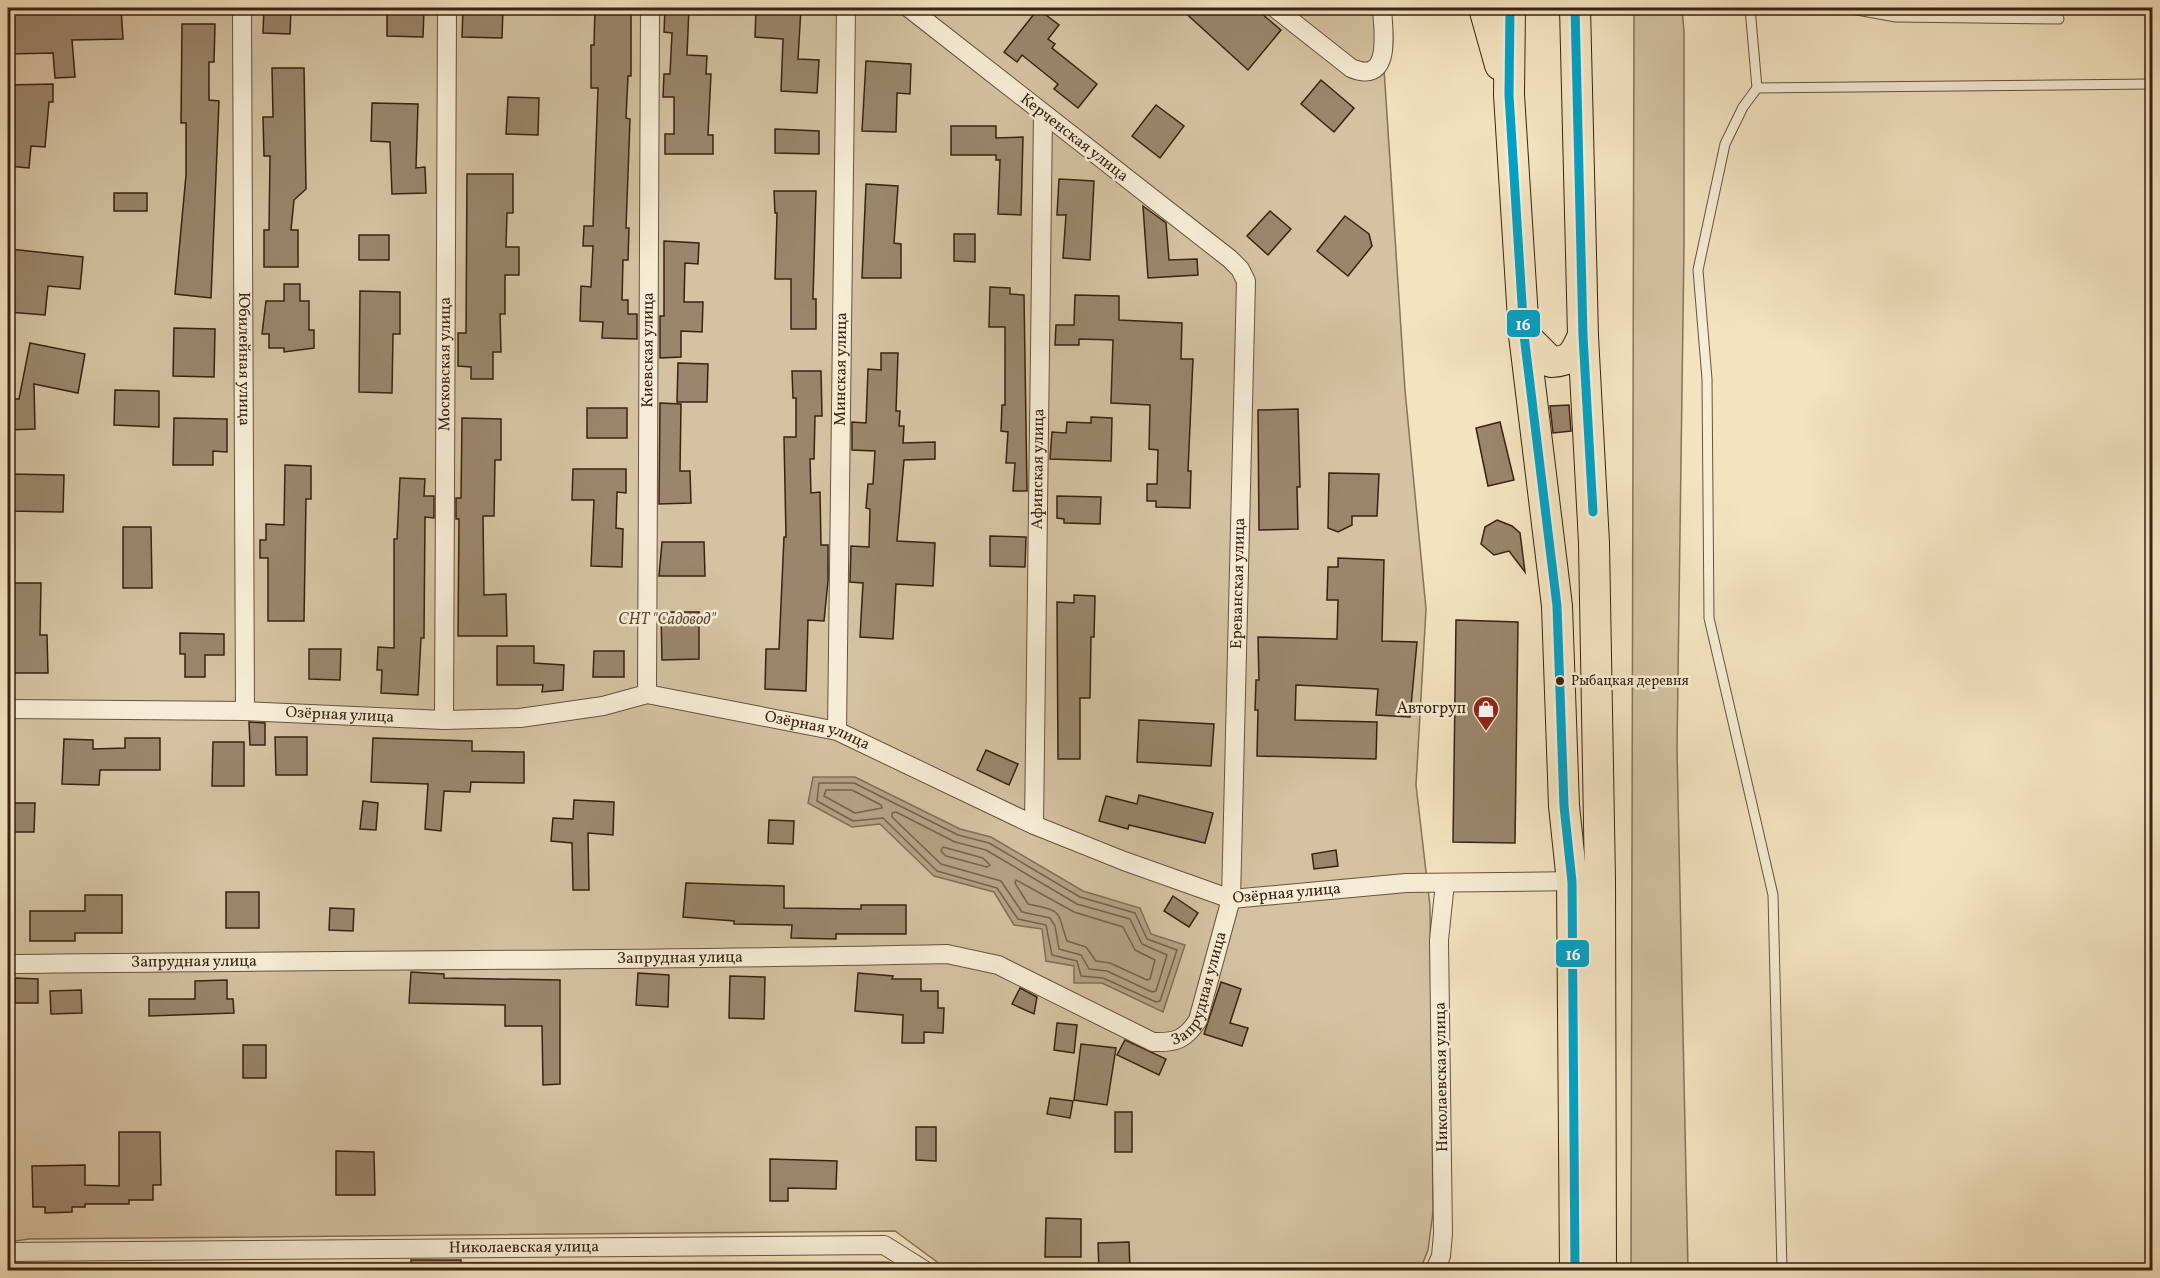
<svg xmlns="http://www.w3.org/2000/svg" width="2160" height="1278" viewBox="0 0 2160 1278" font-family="Vollkorn,serif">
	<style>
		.green { fill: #d4c2a2; stroke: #87725a; stroke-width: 1.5 }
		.water { fill: #b4a185; stroke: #836e57; stroke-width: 1.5 }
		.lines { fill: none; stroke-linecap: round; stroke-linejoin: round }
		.shore { stroke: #77624c; stroke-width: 1.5 }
		.building { fill: #9a866c; stroke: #3a2212; stroke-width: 1.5 }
		.lane-casing { stroke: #68523e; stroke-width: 11 }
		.street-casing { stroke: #68523e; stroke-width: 20 }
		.primary-casing { stroke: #3a2212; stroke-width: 32 }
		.lane { stroke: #f7edd6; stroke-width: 9 }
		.street { stroke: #f7edd6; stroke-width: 18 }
		.primary { stroke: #f3e3c0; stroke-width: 30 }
		.bus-1-casing { stroke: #f7edd6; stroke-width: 14 }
		.bus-1 { stroke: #03a2c5; stroke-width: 9 }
		.bus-dot { fill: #3a2212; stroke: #f7edd6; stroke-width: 2 }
		.labels { text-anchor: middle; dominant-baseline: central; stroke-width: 5; stroke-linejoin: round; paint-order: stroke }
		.bus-label { font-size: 14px; fill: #3a2212; stroke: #f7edd6; text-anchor: start }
		.street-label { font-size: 16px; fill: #3a2212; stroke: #f7edd6 }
		.park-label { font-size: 16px; font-style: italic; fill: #604a36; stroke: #f7edd6 }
		.poi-label { font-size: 16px; fill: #3a2212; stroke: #f7edd6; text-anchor: end }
		.line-badge { stroke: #f7edd6; stroke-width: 2 }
		.badge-label { font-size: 16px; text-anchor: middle; font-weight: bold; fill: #fff }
	</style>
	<rect width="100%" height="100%" fill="#f3e3c0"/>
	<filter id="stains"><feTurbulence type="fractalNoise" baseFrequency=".00333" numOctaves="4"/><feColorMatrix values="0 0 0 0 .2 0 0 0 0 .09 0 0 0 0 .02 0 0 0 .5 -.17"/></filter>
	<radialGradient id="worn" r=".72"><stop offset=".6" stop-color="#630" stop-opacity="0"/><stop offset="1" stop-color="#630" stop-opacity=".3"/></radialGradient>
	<g class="green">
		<path d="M8 8H1380L1405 390 1426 609 1416 785 1430 906 1433 1212 1428 1250 1420 1270H948L895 1231 29 1239 8 1242Z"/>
		<path d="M1634 8H1682L1684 32V246L1677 749 1688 1270H1631Z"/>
		<path d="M889 1262 905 1270H8V1263Z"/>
	</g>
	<path class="water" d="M813 777H855L960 829 991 837 1083 891 1140 908 1151 934 1185 945 1163 1012 1102 983H1074V966L1046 961 1042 929 1014 925 994 892 934 876 880 824 852 827 808 803Z"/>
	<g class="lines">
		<g class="shore">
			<path d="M819 783H854L958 835 989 843 1080 897 1135 913 1147 939 1177 950 1160 1001 1156 1002 1103 978 1081 976 1077 961 1052 955 1046 925 1018 919 997 888 937 871 883 818 853 821 817 801Z"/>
			<path d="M826 790H852L881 805 882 808 855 813 824 796Z"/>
			<path d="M896 812 955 842 986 850 1077 904 1130 919 1142 944 1167 955 1156 991 1152 992 1107 971 1089 969 1081 955 1059 949 1055 926 1050 918 1022 912 1001 881 941 864 892 817V813Z"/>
			<path d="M943 847 983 858 990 865 987 867 946 856 941 851Z"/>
			<path d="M1016 880 1074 912 1123 927 1135 950 1155 960 1150 979 1147 980 1110 963 1096 961 1086 947 1067 941C1056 908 1063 912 1028 904L1015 883Z"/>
		</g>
	</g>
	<g class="building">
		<path d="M67 8H121L123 39 72 40 75 77 55 78 53 53 8 54V13H68Z"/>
		<path d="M264 8H291L290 34 263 33Z"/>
		<path d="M387 8 424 9 423 37 387 36Z"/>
		<path d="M463 8H503L502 38 462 37Z"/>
		<path d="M595 8H631V76H628L626 118 630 119 626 228H629L628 260H623L622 300H628V314H637V339L602 338 603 322 580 321 581 286 591 287 593 246H583L584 226H593L598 88H591V45H594Z"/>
		<path d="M665 8H689L687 55 707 56 706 74H711L708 135H713V154H665V134H674V97H663L664 74H670L672 33 664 32Z"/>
		<path d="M756 8H801L798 59 819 60 817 93 781 91 783 39 755 37Z"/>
		<path d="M1180 8H1255L1281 30 1248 70Z"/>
		<path d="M1038 9 1059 25 1048 39 1055 44 1052 48 1097 84 1078 108 1054 89 1058 84 1022 55 1017 62 1004 52Z"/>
		<path d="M182 24H215L214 62H209V100L219 101 211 298 175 294 186 175V123H181Z"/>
		<path d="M866 61 911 64 910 94 897 93 896 132 862 131Z"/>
		<path d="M272 68H304L306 189 294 200 291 230H298V267H264V230H269L270 156H264L263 117H273Z"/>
		<path d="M1321 80 1354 108 1334 132 1301 104Z"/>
		<path d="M53 84V102H49L45 147 31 146 29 168 8 166V85Z"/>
		<path d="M508 97 539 98 538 135 506 134Z"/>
		<path d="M372 103 418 104 416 168 425 167 426 193 392 194 390 142 371 141Z"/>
		<path d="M1156 105 1184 126 1160 158 1132 136Z"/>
		<path d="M951 126H996V138L1023 137 1021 215 998 214 1000 160H996V155H951Z"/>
		<path d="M775 129 819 131V154L775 153Z"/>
		<path d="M467 174H513V213H507L506 247H519V275H505V314H500L501 352H493V379H471V367L458 366V333H466Z"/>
		<path d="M1059 179 1094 181 1090 260 1063 258 1066 215H1057Z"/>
		<path d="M866 184 898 186 894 243 901 244V278H862Z"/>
		<path d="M774 191H816L813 299H816V329H791V279H775L777 213H775Z"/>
		<rect x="114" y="193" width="33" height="18"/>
		<path d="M1143 206 1166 223 1169 260 1197 259 1198 275 1148 278Z"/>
		<path d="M1270 211 1291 229 1268 255 1247 236Z"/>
		<path d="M1345 216 1369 234 1372 246 1348 276 1317 251Z"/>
		<path d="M954 234H975V262L954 261Z"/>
		<rect x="359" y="235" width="30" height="25"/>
		<path d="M664 241 699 243 698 264 685 263 684 302H703L702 332 681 331V357L660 358V316H664Z"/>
		<path d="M10 249 83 257 80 289 48 286 45 315 8 312Z"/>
		<path d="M284 284H300V301H309V330H314V348L284 352V348H269V334H262L266 301H284Z"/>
		<path d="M990 287 1010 288V294L1024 295 1027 491H1013L1015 463H1006L1008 432 1001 431 1002 405H1005V327H989Z"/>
		<path d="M360 291 400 292V334H393L392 393 359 392Z"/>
		<path d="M1075 295 1119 296V320L1182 323 1181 359H1193L1188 471H1191L1190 508 1156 507V501H1147V484H1157L1158 450 1149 449 1150 405 1111 403 1113 340 1079 339V345H1055L1056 325H1074Z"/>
		<path d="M174 328 215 329 214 377 173 376Z"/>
		<path d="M30 343 85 354 78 393 34 384 35 429 8 430V399H19Z"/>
		<path d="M881 353H898L896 411H900L899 426H904L903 443 935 442V459L904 460 897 541 935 543 933 586 896 584 893 639 860 637 863 583 850 582 851 546 869 547 870 509 866 508 868 484H873L875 451 852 450V422L866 423 868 369 881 370Z"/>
		<path d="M678 363 708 364 707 402H677Z"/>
		<path d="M792 371H821L822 416H815L814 459H810L811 493 820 492 821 545H828V581L824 621 808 620 806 691 765 689 766 649H779L784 537H786L784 437H796V398H793Z"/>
		<path d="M115 390 159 391V427L114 425Z"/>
		<path d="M660 403 681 404 680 471H690L691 503 659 504Z"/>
		<path d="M1569 405 1571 431 1553 433 1550 406Z"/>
		<rect x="587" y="408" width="40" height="30"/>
		<path d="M1298 409 1300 487H1297L1298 529 1259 530 1258 410Z"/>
		<path d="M1091 417 1112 418 1111 461 1050 459 1052 432 1066 433 1067 422 1091 423Z"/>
		<path d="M174 418 227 419V452L213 451V465H173Z"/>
		<path d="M462 418 501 419V460H495L494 516H483L484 595 506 594 507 636H458L459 519H456V498H461Z"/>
		<path d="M1500 422 1514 480 1488 486 1476 428Z"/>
		<path d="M285 465 311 466V499H306L304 621H268V558H260V540H266V524L284 525Z"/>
		<path d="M573 469H626V493L617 492 616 528 623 529 622 567 591 566 594 500H572Z"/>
		<path d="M1329 473 1379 474 1377 516H1352V525L1338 532 1328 528Z"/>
		<path d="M8 474 64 475 63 512 8 511Z"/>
		<path d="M400 478 425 479 424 496H434V518L425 517 424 638H421L418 695 381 693 382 670H377L378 647 394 648V539H397Z"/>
		<path d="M1057 496 1101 497 1100 524 1064 523V519L1057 518Z"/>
		<path d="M1497 520 1512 526 1520 533 1525 572 1509 551 1494 555 1481 544 1485 527Z"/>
		<path d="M123 527H151L152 588H123Z"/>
		<path d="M990 536 1026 537 1025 567 990 566Z"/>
		<path d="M662 542H704L705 576H659Z"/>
		<path d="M1338 558 1384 560 1382 641 1417 642 1410 717 1376 715 1378 689 1296 685 1295 720 1377 722 1376 759 1257 756 1258 710H1255L1256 680H1259L1258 637 1337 639 1338 600H1327L1328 567H1338Z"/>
		<path d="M8 583H41L40 635H47L48 673H8Z"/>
		<path d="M1074 595 1095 596 1094 637H1091L1090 698H1080V759H1058L1057 602 1074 603Z"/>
		<path d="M661 612H699V659L662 660Z"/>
		<path d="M1456 620 1518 622 1515 843 1453 842Z"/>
		<path d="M180 633 224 634V655H205V677H185V654H180Z"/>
		<path d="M497 646H534V663L564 665 563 690 542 692 543 685H497Z"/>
		<path d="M309 649H341L340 680 309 679Z"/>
		<path d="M594 651H624V677H593Z"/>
		<path d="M1139 720 1214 724 1211 766 1137 762Z"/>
		<path d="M249 722 265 723V745H250Z"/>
		<path d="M275 737H307V775H276Z"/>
		<path d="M125 738H160V770H100L99 785 62 784 64 739 93 740V749L125 748Z"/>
		<path d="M373 738 472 741V751L524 752V783L471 782 470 792 444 791 441 831 425 829 428 784 371 782Z"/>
		<path d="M213 742H244V786H212Z"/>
		<path d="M986 750 1018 764 1009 785 977 770Z"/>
		<path d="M1139 795 1213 813 1205 843 1129 825 1128 829 1099 821 1106 796 1137 804Z"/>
		<path d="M574 800 614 802 613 835 588 833 589 890H573L572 843 551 841 553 818 573 819Z"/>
		<path d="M363 801 378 803 376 830 360 829Z"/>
		<path d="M8 803H35L34 832H8Z"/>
		<path d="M769 820 794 821 793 844 768 843Z"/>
		<path d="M1336 850 1338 866 1314 869 1312 854Z"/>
		<path d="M686 883 784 886V908L861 909V905H906V934H836V939L791 938 792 925 734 924V921L683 917Z"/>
		<rect x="226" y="892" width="33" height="36"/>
		<path d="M85 895H122V933H75V941H30V911H85Z"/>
		<path d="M1173 896 1198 913 1189 927 1164 911Z"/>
		<path d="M330 908 354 909 353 931 329 930Z"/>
		<path d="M411 972 444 974V978L560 980V1084L543 1085 542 1026H505V1005L409 1003Z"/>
		<path d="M638 973 669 975 668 1007 636 1005Z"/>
		<path d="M858 973 893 976 892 979H921V991H938V1008H944L943 1033 924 1032V1043H902L903 1015 855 1011Z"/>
		<path d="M730 976 765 977 764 1019 729 1018Z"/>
		<path d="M15 978 38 979V1003H15Z"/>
		<path d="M227 980V999H233L234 1013 149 1016V999H195V981Z"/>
		<path d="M1221 982 1241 989 1230 1023 1248 1028 1242 1046 1204 1034Z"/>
		<path d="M1020 988 1037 997 1034 1014 1012 1004Z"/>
		<path d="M81 990 82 1013 51 1014 50 991Z"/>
		<path d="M1057 1023 1077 1025 1074 1053 1054 1050Z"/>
		<path d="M1125 1040 1166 1059 1159 1075 1117 1055Z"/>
		<path d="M1081 1044 1116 1048 1107 1105 1074 1100Z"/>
		<rect x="243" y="1045" width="23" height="33"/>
		<path d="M1050 1098 1073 1101 1070 1118 1047 1114Z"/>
		<rect x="1115" y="1112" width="17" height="40"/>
		<path d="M916 1127H936V1161L916 1160Z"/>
		<path d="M119 1132H160L161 1185H153V1200H129V1204H85V1207H72V1212L45 1213V1207H33L32 1166 85 1165V1185L119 1186Z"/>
		<path d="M336 1151 374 1152 375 1195H336Z"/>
		<path d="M770 1159 837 1161 836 1189 788 1188V1201H770Z"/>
		<path d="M1046 1218 1081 1219V1257H1045Z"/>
		<path d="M1129 1242 1130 1270H1099L1098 1243Z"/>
		<rect x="411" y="1260" width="50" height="10"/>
	</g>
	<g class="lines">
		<g class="lane-casing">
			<g id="lane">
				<path d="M1750 8 1757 88"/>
				<path d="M1846 8 1896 17 2059 19"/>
				<path d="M1782 1270 1773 895 1709 618 1707 379 1698 270 1725 144 1743 107 1757 88 2152 84"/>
			</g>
		</g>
		<g class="street-casing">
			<g id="street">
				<path id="s1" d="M242 8 245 711"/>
				<path d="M1275 8 1351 68C1393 86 1383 30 1382 8"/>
				<path id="s2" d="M647 694 650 8"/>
				<path id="s3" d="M8 709 245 711 444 720 520 718 603 706 647 694 837 731 1034 825 1124 861 1231 899 1406 883 1581 881"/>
				<path id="s4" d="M444 720 447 8"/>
				<path id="s5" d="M837 731 846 8"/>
				<path id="s6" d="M1034 825 1043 114"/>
				<path id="s7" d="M8 964C321 960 634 961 947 954L998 965 1153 1042C1176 1043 1186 1039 1198 1020L1231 899 1246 281 1240 269 1230 259 909 8"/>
				<path id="s8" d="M8 1252 884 1245 924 1270"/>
				<path d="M1435 1270 1441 1256 1443 1234 1439 940 1445 883"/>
			</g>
		</g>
		<g class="primary-casing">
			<g id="primary">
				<path d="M1484 8 1500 65"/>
				<path d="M1510 8 1509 95 1524 335 1557 606 1564 806 1572 882 1575 1270"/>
				<path d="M1575 8 1583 336 1594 543 1600 880 1601 1270"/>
				<path d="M1524 335 1551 362C1573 361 1574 354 1583 336"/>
			</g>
		</g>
		<use href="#lane" class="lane"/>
		<use href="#street" class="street"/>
		<use href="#primary" class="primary"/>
		<g class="bus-1-casing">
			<g id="bus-1">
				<path d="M1510 8 1509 95 1524 335 1557 606 1564 806 1572 882 1575 1270"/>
				<path d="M1575 8 1583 336 1593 512"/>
			</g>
		</g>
		<use href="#bus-1" class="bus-1"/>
	</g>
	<defs>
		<g id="shop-pin" transform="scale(1.35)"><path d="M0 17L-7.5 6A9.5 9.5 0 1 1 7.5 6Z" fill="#8f2418" stroke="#f7edd6"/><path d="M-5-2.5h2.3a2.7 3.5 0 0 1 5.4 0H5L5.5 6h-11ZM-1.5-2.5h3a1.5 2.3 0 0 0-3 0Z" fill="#fff"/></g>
	</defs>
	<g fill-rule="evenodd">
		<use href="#shop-pin" x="1486" y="709"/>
	</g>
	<circle class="bus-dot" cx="1560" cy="681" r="5"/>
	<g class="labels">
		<g class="bus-label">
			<text x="1571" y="681">Рыбацкая деревня</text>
		</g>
		<g class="street-label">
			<text transform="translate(1074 138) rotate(38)">Керченская улица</text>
			<text stroke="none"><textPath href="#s2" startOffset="344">Киевская улица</textPath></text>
			<text stroke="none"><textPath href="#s1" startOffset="351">Юбилейная улица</textPath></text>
			<text stroke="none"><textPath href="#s4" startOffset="356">Московская улица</textPath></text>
			<text stroke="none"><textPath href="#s5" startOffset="362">Минская улица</textPath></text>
			<text stroke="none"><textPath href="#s6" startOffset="356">Афинская улица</textPath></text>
			<text stroke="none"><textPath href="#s7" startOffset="1659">Ереванская улица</textPath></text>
			<text stroke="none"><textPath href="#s3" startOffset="332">Озёрная улица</textPath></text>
			<text stroke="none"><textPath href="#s3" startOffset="816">Озёрная улица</textPath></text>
			<text stroke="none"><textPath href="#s3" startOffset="1320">Озёрная улица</textPath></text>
			<text stroke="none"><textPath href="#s7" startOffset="672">Запрудная улица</textPath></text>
			<text stroke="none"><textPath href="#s7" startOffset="186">Запрудная улица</textPath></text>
			<text stroke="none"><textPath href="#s7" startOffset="1246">Запрудная улица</textPath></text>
			<text transform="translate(1442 1077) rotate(-91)">Николаевская улица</text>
			<text stroke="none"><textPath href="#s8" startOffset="516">Николаевская улица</textPath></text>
		</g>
		<g class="park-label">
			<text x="667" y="620">СНТ "Садовод"</text>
		</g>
		<g class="poi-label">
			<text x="1466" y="709">Автогруп</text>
		</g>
	</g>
	<g class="line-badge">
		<rect x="1506" y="309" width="35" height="29" rx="6" fill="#03a2c5"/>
		<rect x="1555" y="939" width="35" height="29" rx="6" fill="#03a2c5"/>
	</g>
	<g class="badge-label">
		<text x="1523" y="330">16</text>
		<text x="1573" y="960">16</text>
	</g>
	<rect width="2160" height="1278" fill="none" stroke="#f3e3c0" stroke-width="30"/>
	<rect x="9" y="9" width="2142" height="1260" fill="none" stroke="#3a2212" stroke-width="3"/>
	<rect x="15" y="15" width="2130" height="1248" fill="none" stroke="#3a2212" stroke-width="1.5"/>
	<rect width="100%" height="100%" filter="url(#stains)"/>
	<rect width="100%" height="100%" fill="url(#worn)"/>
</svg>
